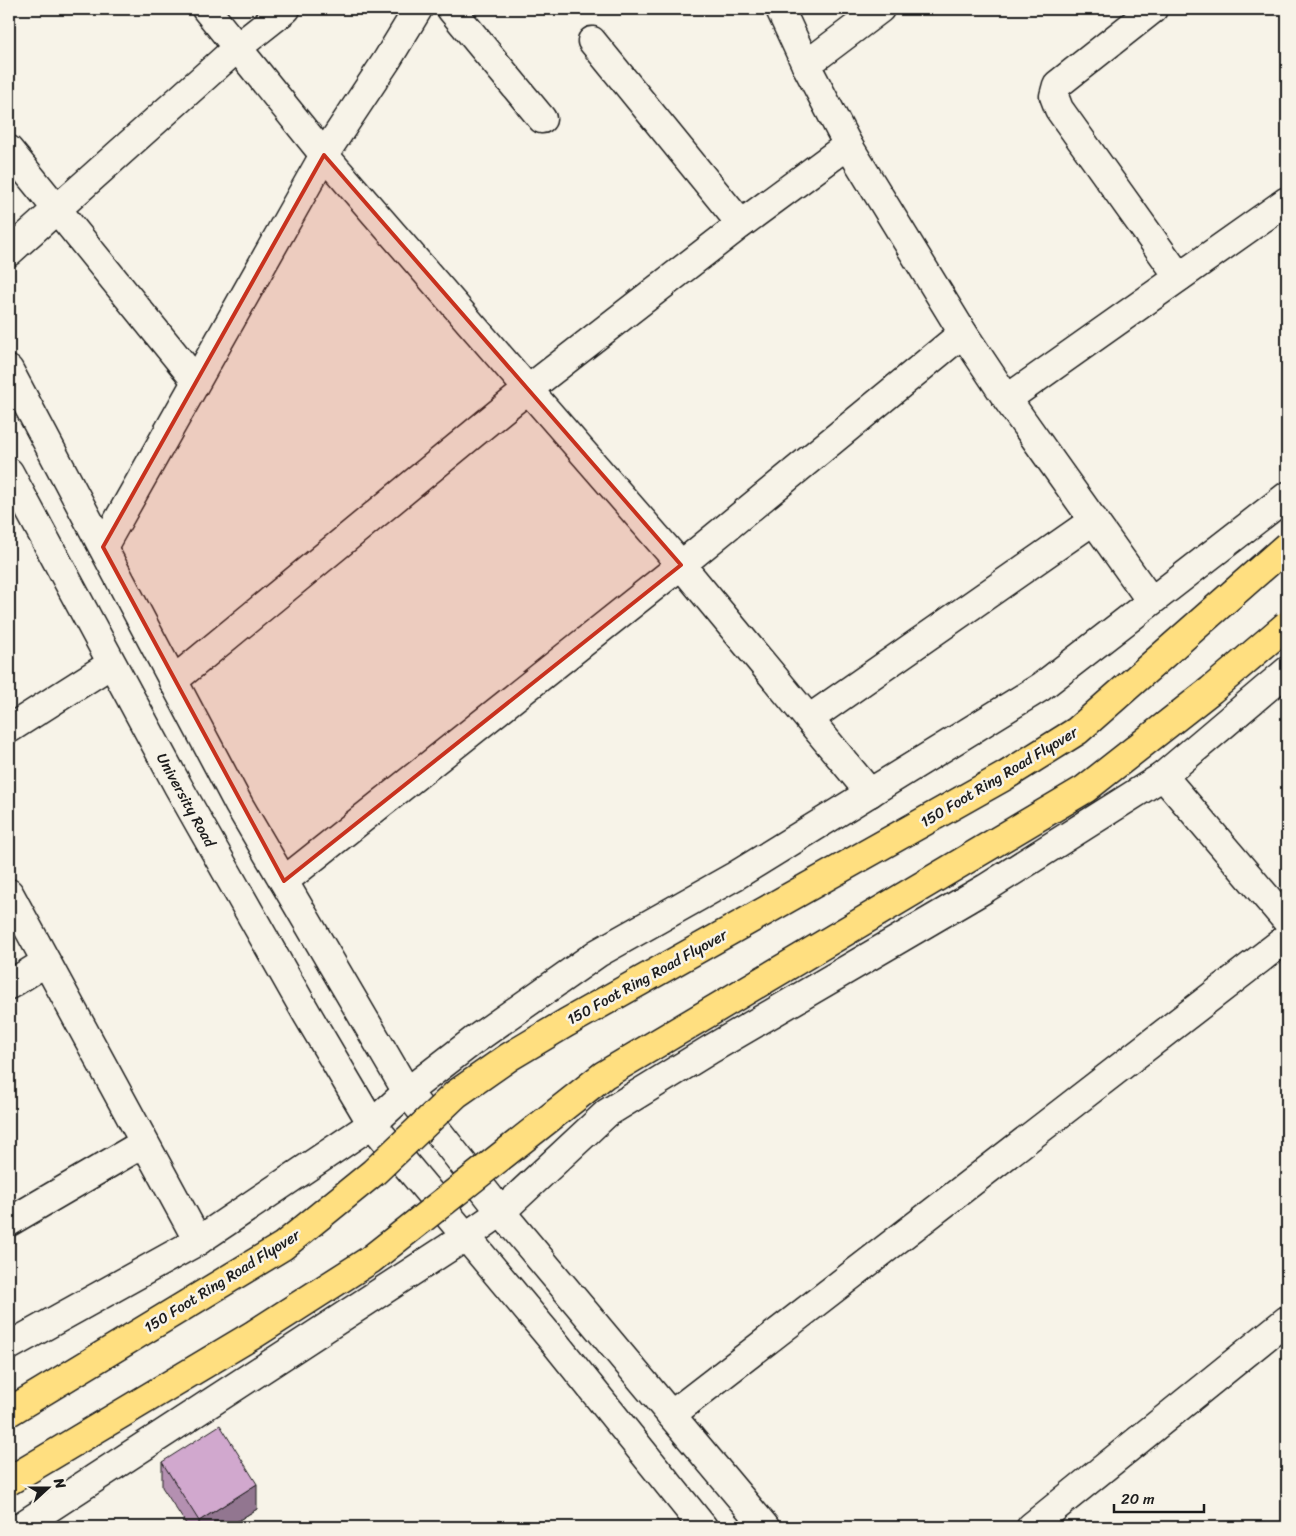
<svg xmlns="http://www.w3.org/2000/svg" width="1296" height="1536" viewBox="0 0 1296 1536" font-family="Sriracha,sans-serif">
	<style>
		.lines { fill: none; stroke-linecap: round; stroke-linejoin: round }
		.street-casing { stroke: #1c1c1c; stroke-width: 31 }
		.secondary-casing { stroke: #1c1c1c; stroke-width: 31 }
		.street { stroke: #f7f3e8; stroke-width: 28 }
		.secondary { stroke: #f7f3e8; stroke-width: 28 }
		.highway-bridge-casing { stroke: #1c1c1c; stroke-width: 31; stroke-linecap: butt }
		.highway-bridge { stroke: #ffdf80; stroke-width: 28 }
		.wall { fill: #b490b1; stroke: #1c1c1c }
		.shaded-wall { fill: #927690; stroke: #1c1c1c }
		.building { fill: #d1a8ce; stroke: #1c1c1c }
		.marked { fill: #c8321e; fill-opacity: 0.2; stroke: #c8321e; stroke-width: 4; stroke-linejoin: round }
		.labels { text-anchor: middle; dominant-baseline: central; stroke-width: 5; stroke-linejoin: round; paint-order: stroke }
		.street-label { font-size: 15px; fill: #1c1c1c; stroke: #f7f3e8 }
	</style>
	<rect width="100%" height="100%" fill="#f7f3e8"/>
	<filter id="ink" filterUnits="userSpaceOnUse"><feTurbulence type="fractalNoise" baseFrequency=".02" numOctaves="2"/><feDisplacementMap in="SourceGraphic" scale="10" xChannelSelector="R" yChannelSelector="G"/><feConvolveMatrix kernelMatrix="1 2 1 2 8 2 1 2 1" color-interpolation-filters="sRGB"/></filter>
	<g filter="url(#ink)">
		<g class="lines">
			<g class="street-casing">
				<g id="street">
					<path d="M206 9 324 155 681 565 963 333"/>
					<path d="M451 9 542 119"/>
					<path d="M780 9 806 65 848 145 963 333 1007 399 1151 601"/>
					<path d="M1153 9 1057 85 1054 96 1059 109 1179 277"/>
					<path d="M592 41 741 224"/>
					<path d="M806 65 880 9"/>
					<path d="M9 150 196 381"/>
					<path d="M9 252 238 47 286 9"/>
					<path d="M1007 399 1287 201"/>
					<path d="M103 547 324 155 387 60 418 9"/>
					<path d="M173 681 512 402 741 224 848 145"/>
					<path d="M809 719 1094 520"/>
					<path d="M9 729 111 664"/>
					<path d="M1163 776 1287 921"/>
					<path d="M284 881 681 565 870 793"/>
					<path d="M9 893 198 1241"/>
					<path d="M9 985 46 962"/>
					<path d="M9 1222 144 1143"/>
					<path d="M671 1415 1287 938"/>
					<path d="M1031 1527 1287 1320"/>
				</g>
			</g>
			<g class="secondary-casing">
				<g id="secondary">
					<path d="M9 370 239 805 407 1092 501 1212 765 1527"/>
					<path d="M9 472 178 786 307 1014 372 1124 555 1343 703 1527"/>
					<path d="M9 1346 198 1241 372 1124 407 1092 473 1041 598 953 735 876 1041 687 1287 496"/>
					<path d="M20 1527 465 1237 501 1212 607 1113 711 1049 986 888 1163 776 1287 671"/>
				</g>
			</g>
			<use href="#street" class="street"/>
			<use href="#secondary" class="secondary"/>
			<g class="highway-bridge-casing">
				<g id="highway-bridge">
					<path d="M9 1412 283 1246 374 1172 456 1094 509 1057 566 1023 1005 776 1077 731 1287 546"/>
					<path d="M9 1481 253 1335 370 1260 604 1075 1085 789 1211 690 1287 625"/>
				</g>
			</g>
			<use href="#highway-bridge" class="highway-bridge"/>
		</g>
		<path class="wall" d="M162 1462 257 1509 228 1527H188L162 1487Z"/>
		<path class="shaded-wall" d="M257 1484V1509L228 1527H199V1521Z"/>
		<path class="building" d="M220 1425 257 1484 199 1521 162 1462Z"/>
	</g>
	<path class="marked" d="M324 155 681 565 284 881 103 547Z"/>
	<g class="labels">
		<g class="street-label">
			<text transform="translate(999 777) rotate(-31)">150 Foot Ring Road Flyover</text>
			<text transform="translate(186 800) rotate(61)">University Road</text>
			<text transform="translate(647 977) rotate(-29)">150 Foot Ring Road Flyover</text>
			<text transform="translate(222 1281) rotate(-32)">150 Foot Ring Road Flyover</text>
		</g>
	</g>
	<rect width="1296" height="1536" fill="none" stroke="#f7f3e8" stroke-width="30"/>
	<rect x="15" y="15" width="1266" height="1506" fill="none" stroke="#1c1c1c" stroke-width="2" filter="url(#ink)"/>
	<g transform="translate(48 1488) rotate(69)" stroke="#f7f3e8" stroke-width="4" paint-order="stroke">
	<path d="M0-4L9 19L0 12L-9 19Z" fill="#1c1c1c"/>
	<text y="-8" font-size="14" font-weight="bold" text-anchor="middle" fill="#1c1c1c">N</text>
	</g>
	<path d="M1114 1504v8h90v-8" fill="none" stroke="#1c1c1c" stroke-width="2.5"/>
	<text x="1121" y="1504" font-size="15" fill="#1c1c1c" stroke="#f7f3e8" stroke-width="4" paint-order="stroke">20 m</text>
</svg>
